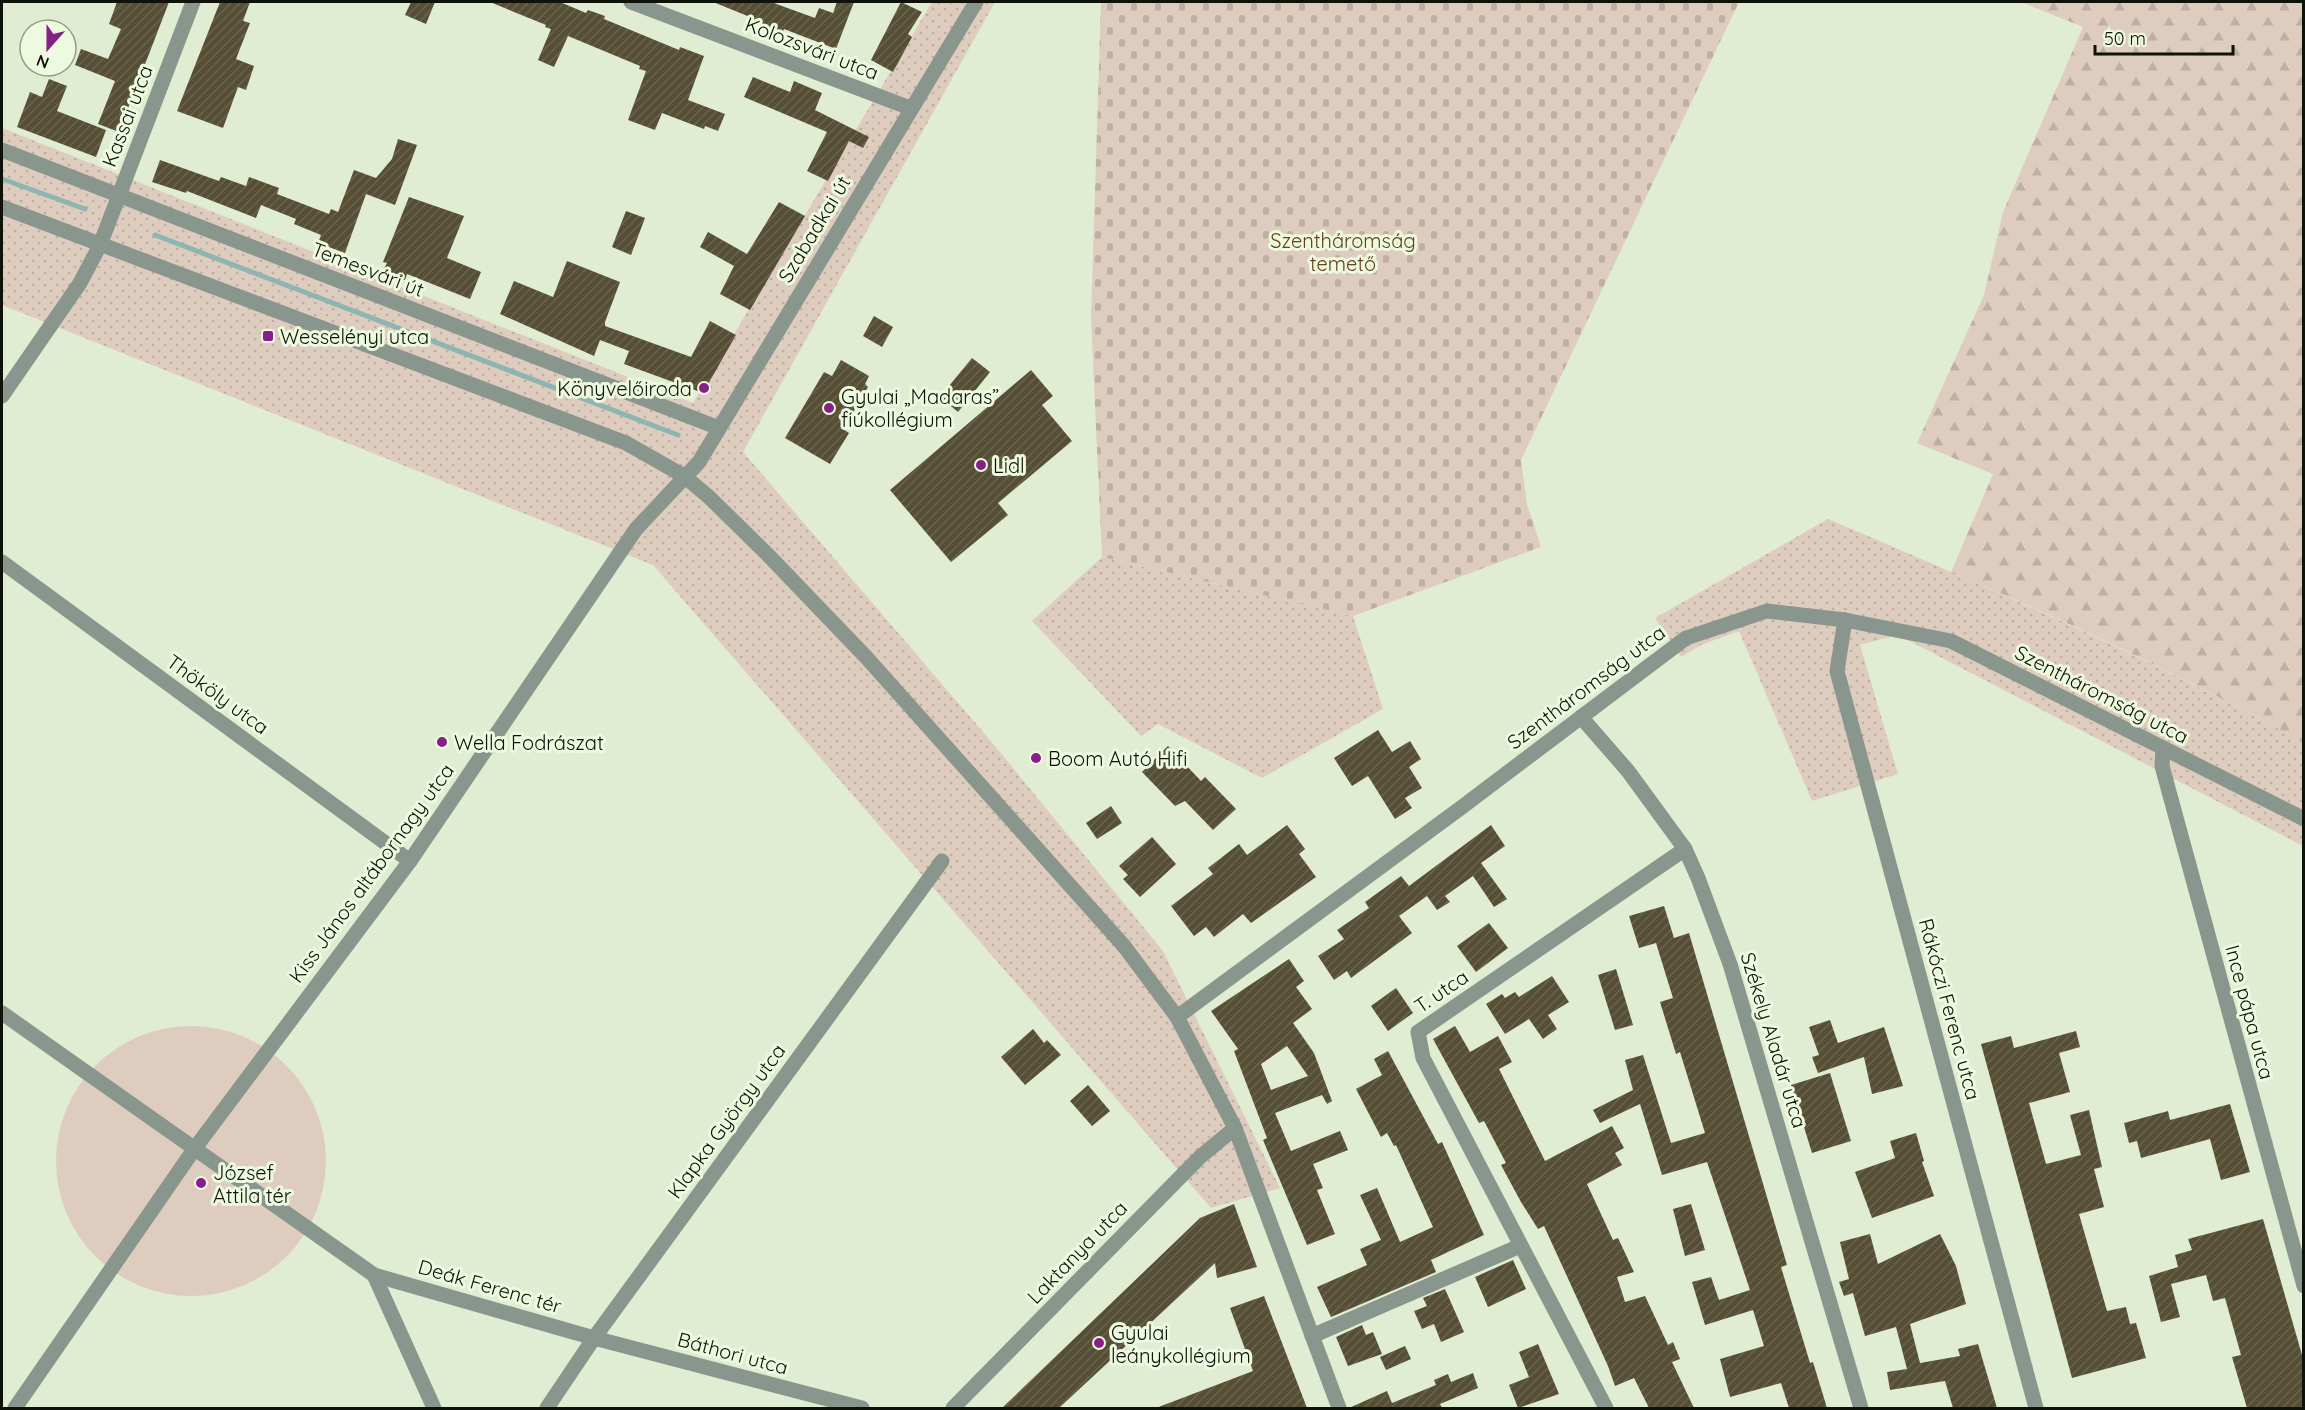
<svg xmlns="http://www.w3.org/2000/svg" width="2305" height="1410" viewBox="0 0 2305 1410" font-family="Quicksand,sans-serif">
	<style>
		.grass { fill: url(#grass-dots) }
		.forest { fill: url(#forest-firs) }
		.cemetery { fill: url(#cemetery-stones) }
		.park { fill: #decdbe }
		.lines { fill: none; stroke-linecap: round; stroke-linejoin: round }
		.stream { stroke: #8eb5b2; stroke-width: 5 }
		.building { fill: url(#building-hatch); fill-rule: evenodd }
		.minor { stroke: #89968e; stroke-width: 15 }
		.tertiary { stroke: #89968e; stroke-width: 15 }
		.poi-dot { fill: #862088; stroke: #eefadf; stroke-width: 2 }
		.labels { text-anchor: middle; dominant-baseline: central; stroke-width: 6; stroke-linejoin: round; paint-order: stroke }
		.street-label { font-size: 20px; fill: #0e1209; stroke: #eefadf }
		.park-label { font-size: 20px; fill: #65411d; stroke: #eefadf }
		.poi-label { font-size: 20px; fill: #0e1209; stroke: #eefadf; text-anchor: start }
	</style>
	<defs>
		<pattern id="grass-dots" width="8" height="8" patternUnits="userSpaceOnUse" patternTransform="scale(1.5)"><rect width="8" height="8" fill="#decdbe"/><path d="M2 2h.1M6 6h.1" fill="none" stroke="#bdafa2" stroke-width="1.8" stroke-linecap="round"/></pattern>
		<pattern id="forest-firs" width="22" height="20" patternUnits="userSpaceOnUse" patternTransform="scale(1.5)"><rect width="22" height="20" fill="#decdbe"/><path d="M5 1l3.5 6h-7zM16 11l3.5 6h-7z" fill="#bdafa2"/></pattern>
		<pattern id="cemetery-stones" width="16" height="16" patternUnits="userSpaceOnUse" patternTransform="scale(1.5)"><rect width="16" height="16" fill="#decdbe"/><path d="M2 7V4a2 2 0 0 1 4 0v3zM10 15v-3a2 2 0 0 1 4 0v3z" fill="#bdafa2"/></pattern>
		<pattern id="building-hatch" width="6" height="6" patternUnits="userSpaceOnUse" patternTransform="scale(1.5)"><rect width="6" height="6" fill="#564f35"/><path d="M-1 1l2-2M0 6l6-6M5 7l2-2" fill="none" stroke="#69644f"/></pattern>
	</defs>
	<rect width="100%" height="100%" fill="#e1edd2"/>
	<g class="grass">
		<path d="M932 2H995L743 452 995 746 1163 951 1280 1188 1211 1208 653 565 2 305V128L693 403Z"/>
		<path d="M1828 519C1989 587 2150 658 2303 742V846L1898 635 1860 645 1898 774 1812 801 1739 631 1701 645 1681 657 1655 618Z"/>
		<path d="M1102 557 1353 616 1383 709 1262 778 1158 724 1141 736 1032 621Z"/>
	</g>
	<path class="forest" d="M2021 2H2303V742C2190 680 2070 622 1951 572L1993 474 1917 443 1984 295 2003 212 2083 27Z"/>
	<path class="cemetery" d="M1101 2H1739L1521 460 1527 504 1541 547 1353 616 1102 557 1091 318Z"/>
	<circle class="park" cx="191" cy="1161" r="135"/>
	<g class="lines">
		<g class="stream">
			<path d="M2 179 85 209"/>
			<path d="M155 235 678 435"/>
		</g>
	</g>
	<g class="building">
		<path d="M117 2H169L119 132 98 124 115 81 75 65 81 49 108 59 121 29 109 24Z"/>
		<path d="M220 2H250L243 21 250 23 236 59 254 66 246 90 238 87 223 128 177 111Z"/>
		<path d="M411 2H435L426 24 405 15Z"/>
		<path d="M490 2H560L586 13 588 10 605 16 604 19 679 50 680 47 704 56 688 100 725 114 718 131 705 126 704 129 662 113 655 130 628 120 646 71 639 69 640 66 568 36 554 67 538 60 551 29 545 27 546 25Z"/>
		<path d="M713 2H771L815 18 819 8 833 13 837 2H854L836 49 784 29 783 32 749 20 750 17Z"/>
		<path d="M901 2 922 12 908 34 912 37 893 72 871 60Z"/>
		<path d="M753 77 790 92 794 81 822 93 815 110 869 137 863 148 849 141 828 181 807 171 827 132 744 97Z"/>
		<path d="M49 79 67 86 57 111 106 130 96 157 17 127 30 92 42 97Z"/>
		<path d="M398 139 417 145 395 205 366 194 345 253 318 243 321 235 294 224 296 219 261 205 256 218 187 191 186 193 152 182 160 160 219 181 221 177 246 186 249 177 279 188 277 194 329 214 331 209 338 212 354 170 376 178 392 159Z"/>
		<path d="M409 197 464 216 447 258 481 272 470 299 407 274 405 280 383 271 387 263 383 262Z"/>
		<path d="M779 202 805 216 750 310 720 294 734 266 700 247 708 232 747 254Z"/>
		<path d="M626 211 645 218 631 255 612 247Z"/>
		<path d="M567 261 620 282 605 322V326L691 357 710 321 736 335 703 393 624 364 629 351 600 340 594 356 500 314 514 281 553 297Z"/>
		<path d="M874 316 893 327 882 347 863 336Z"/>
		<path d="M972 358 990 372 958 412 940 397Z"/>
		<path d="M841 360 869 376 865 384 868 387 843 429 849 433 830 464 785 438 824 372 832 376Z"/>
		<path d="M1031 370 1053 396 1042 405 1072 441 998 503 1008 515 951 562 890 490Z"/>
		<path d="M1378 730 1392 752 1410 741 1421 759 1409 767 1422 788 1405 798 1412 808 1395 819 1368 776 1352 786 1334 758Z"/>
		<path d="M1168 746 1201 781 1205 777 1236 809 1213 830 1185 801 1175 806 1142 772Z"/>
		<path d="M1111 806 1122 823 1097 839 1086 823Z"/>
		<path d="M1287 825 1305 849 1299 854 1316 877 1251 923 1243 914 1214 937 1206 927 1194 936 1171 906 1213 874 1208 868 1239 844 1247 855Z"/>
		<path d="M1491 825 1505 846 1481 863 1507 899 1494 907 1473 876 1445 896 1450 902 1437 910 1427 896 1399 916 1412 933 1351 978 1347 971 1334 980 1318 956 1344 939 1337 930 1369 908 1365 902 1401 876 1409 886Z"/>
		<path d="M1152 837 1176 864 1140 897 1123 879 1128 875 1119 866Z"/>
		<path d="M1664 906 1674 938 1689 933 1787 1265 1781 1267 1810 1363 1813 1362 1827 1408H1789L1781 1383 1730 1397 1720 1359 1764 1346 1753 1310 1705 1325 1692 1282 1711 1277 1719 1300 1750 1290 1707 1162 1662 1175 1640 1104 1600 1123 1593 1110 1633 1090 1625 1060 1643 1055 1671 1143 1705 1133 1680 1052 1676 1054 1660 1002 1673 998 1656 943 1639 948 1629 916Z"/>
		<path d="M1489 923 1508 948 1476 972 1457 946Z"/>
		<path d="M1289 959 1304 981 1296 987 1312 1009 1293 1023 1314 1053 1332 1101 1327 1104 1322 1095 1275 1113 1291 1151 1340 1131 1348 1150 1313 1164 1323 1188 1317 1190 1335 1234 1307 1245 1263 1140 1267 1138 1234 1051 1238 1049 1211 1011ZM1287 1046 1308 1076 1271 1090 1261 1064Z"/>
		<path d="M1616 969 1633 1025 1615 1030 1598 975Z"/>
		<path d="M1552 976 1569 1002 1548 1015 1557 1029 1543 1039 1529 1019 1505 1034 1486 1004 1502 994 1505 998 1515 992 1519 997Z"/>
		<path d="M1396 988 1413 1013 1388 1031 1371 1006Z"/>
		<path d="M1830 1020 1838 1043 1884 1027 1903 1086 1872 1094 1864 1057 1818 1073 1812 1057 1819 1055 1809 1027Z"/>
		<path d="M1455 1026 1470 1052 1498 1036 1512 1062 1499 1069 1545 1161 1612 1126 1624 1148 1615 1153 1622 1165 1587 1184 1613 1240 1618 1238 1634 1272 1617 1277 1625 1302 1645 1296 1668 1345 1673 1342 1680 1359 1672 1362 1694 1408H1649L1634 1378 1615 1386 1608 1366 1544 1226 1538 1229 1521 1202 1501 1165 1506 1163 1484 1121 1479 1123 1433 1039Z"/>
		<path d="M1033 1029 1044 1043 1047 1040 1061 1055 1025 1085 1001 1057Z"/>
		<path d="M2076 1031 2080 1047 2059 1053 2070 1092 2029 1103 2046 1164 2081 1155 2070 1115 2089 1110 2102 1167 2094 1169 2104 1207 2079 1214 2107 1311 2126 1307 2130 1324 2136 1323 2146 1358 2072 1378 1981 1044 2011 1036 2014 1048Z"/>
		<path d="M1388 1051 1438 1144 1442 1142 1484 1235 1431 1260 1436 1272 1331 1317 1317 1287 1367 1265 1360 1249 1381 1240 1360 1195 1377 1188 1400 1242 1433 1227 1396 1145 1394 1146 1387 1133 1381 1137 1356 1089 1382 1075 1374 1059Z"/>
		<path d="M1830 1073 1851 1141 1812 1153 1791 1085Z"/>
		<path d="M1088 1085 1110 1111 1092 1126 1070 1101Z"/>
		<path d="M2230 1104 2250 1172 2221 1180 2210 1139 2141 1158 2137 1141 2129 1143 2124 1123 2168 1111 2170 1120Z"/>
		<path d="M1916 1133 1924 1161 1922 1162 1934 1196 1872 1218 1855 1172 1895 1158 1890 1141Z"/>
		<path d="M1234 1204 1257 1267 1217 1278 1215 1263 1059 1408H1002L1200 1218Z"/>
		<path d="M1691 1204 1705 1250 1685 1256 1673 1209Z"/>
		<path d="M2263 1219 2304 1362V1408H2247L2232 1357 2241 1355 2225 1298 2213 1301 2206 1275 2171 1284 2180 1317 2161 1322 2149 1276 2178 1267 2175 1255 2192 1250 2188 1239Z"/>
		<path d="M1870 1234 1878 1264 1940 1234 1956 1266 1966 1304 1910 1324 1920 1363 1960 1356 1958 1349 1978 1344 1997 1408H1953L1945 1381 1890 1390 1887 1372 1907 1369 1896 1327 1865 1336 1853 1293 1844 1296 1839 1282 1849 1279 1840 1242Z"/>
		<path d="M1513 1260 1526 1289 1488 1307 1475 1277Z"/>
		<path d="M1445 1289 1464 1332 1441 1342 1434 1324 1422 1329 1414 1311 1427 1306 1423 1298Z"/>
		<path d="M1264 1296 1307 1408H1156L1253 1371 1230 1308Z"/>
		<path d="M1362 1325 1366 1335 1373 1332 1382 1354 1348 1366 1336 1337Z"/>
		<path d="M1538 1344 1559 1394 1518 1408 1509 1385 1529 1377 1519 1352Z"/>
		<path d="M1405 1346 1411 1359 1386 1370 1380 1357Z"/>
		<path d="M1473 1373 1478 1388 1440 1404 1442 1408H1349L1387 1391 1392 1403 1436 1385 1434 1380 1448 1374 1451 1382Z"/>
	</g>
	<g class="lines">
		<g class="minor">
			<path d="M631 2 910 108"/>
			<path d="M2 150 719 428"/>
			<path d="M2 396 80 283 100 245 193 2"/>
			<path d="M2 562 410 861"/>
			<path d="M1845 620 1837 671 2036 1408"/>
			<path d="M1581 717 1628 771 1685 849 1698 878 1730 964 1861 1408"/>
			<path d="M2163 748 2162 766 2304 1286"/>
			<path d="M2 1013 374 1275 434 1408"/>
			<path d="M1177 1017 1462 807 1686 638 1767 611 1845 620 1951 641 2304 819"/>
			<path d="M374 1275 594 1338 862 1408"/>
			<path d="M1312 1336 1520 1246"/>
			<path d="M15 1408 195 1148 410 861 636 529 699 462 976 2"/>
			<path d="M547 1408 594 1338 942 861"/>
			<path d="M953 1408 1200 1157 1235 1128"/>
			<path d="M1606 1408 1423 1058 1418 1032 1685 849"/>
		</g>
		<path class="tertiary" d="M2 207 626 443 684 476 709 497 770 557 866 657 1124 946 1177 1017 1235 1128 1339 1408"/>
	</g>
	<g class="poi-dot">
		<rect x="262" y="330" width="12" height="12" rx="3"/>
		<circle cx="704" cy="388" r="6"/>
		<circle cx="829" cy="408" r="6"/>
		<circle cx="981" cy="465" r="6"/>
		<circle cx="442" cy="742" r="6"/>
		<circle cx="1036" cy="758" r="6"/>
		<circle cx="201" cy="1183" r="6"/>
		<circle cx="1099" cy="1343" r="6"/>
	</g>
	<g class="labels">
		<g class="street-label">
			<text transform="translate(812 48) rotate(21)">Kolozsvári utca</text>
			<text transform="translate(127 116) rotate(-69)">Kassai utca</text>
			<text transform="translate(814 229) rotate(-59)">Szabadkai út</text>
			<text transform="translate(368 269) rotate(21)">Temesvári út</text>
			<text transform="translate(1586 687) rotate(-37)">Szentháromság utca</text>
			<text transform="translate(218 694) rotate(36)">Thököly utca</text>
			<text transform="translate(2102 694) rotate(27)">Szentháromság utca</text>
			<text transform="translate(371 873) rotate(-54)">Kiss János altábornagy utca</text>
			<text transform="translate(1441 991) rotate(-34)">T. utca</text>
			<text transform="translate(1950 1009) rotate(75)">Rákóczi Ferenc utca</text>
			<text transform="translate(2250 1012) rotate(75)">Ince pápa utca</text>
			<text transform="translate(1774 1040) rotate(73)">Székely Aladár utca</text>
			<text transform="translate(726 1121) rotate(-54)">Klapka György utca</text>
			<text transform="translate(1077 1252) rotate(-46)">Laktanya utca</text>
			<text transform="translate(490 1286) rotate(16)">Deák Ferenc tér</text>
			<text transform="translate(733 1353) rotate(15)">Báthori utca</text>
		</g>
		<g class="park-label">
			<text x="1343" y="240">Szentháromság<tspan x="1343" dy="23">temető</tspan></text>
		</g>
		<g class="poi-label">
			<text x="280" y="336">Wesselényi utca</text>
			<text x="692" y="388" text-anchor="end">Könyvelőiroda</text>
			<text x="841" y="396">Gyulai „Madaras”<tspan x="841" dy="23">fiúkollégium</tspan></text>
			<text x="993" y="465">Lidl</text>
			<text x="454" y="742">Wella Fodrászat</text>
			<text x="1048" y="758">Boom Autó Hifi</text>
			<text x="213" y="1172">József<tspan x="213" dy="23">Attila tér</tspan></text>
			<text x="1111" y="1332">Gyulai<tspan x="1111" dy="23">leánykollégium</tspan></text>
		</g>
	</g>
	<rect width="2305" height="1410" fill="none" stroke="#0e1209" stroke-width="6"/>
	<g transform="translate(48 48) rotate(201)"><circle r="28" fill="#eefadf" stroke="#949d89" stroke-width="1.5"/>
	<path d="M0-4.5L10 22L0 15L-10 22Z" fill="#862088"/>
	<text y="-9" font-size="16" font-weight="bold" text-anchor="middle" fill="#0e1209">N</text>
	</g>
	<path d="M2095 45v9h138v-9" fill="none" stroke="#0e1209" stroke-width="3"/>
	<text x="2104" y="45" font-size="18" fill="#0e1209" stroke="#eefadf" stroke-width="4.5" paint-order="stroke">50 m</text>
</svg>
